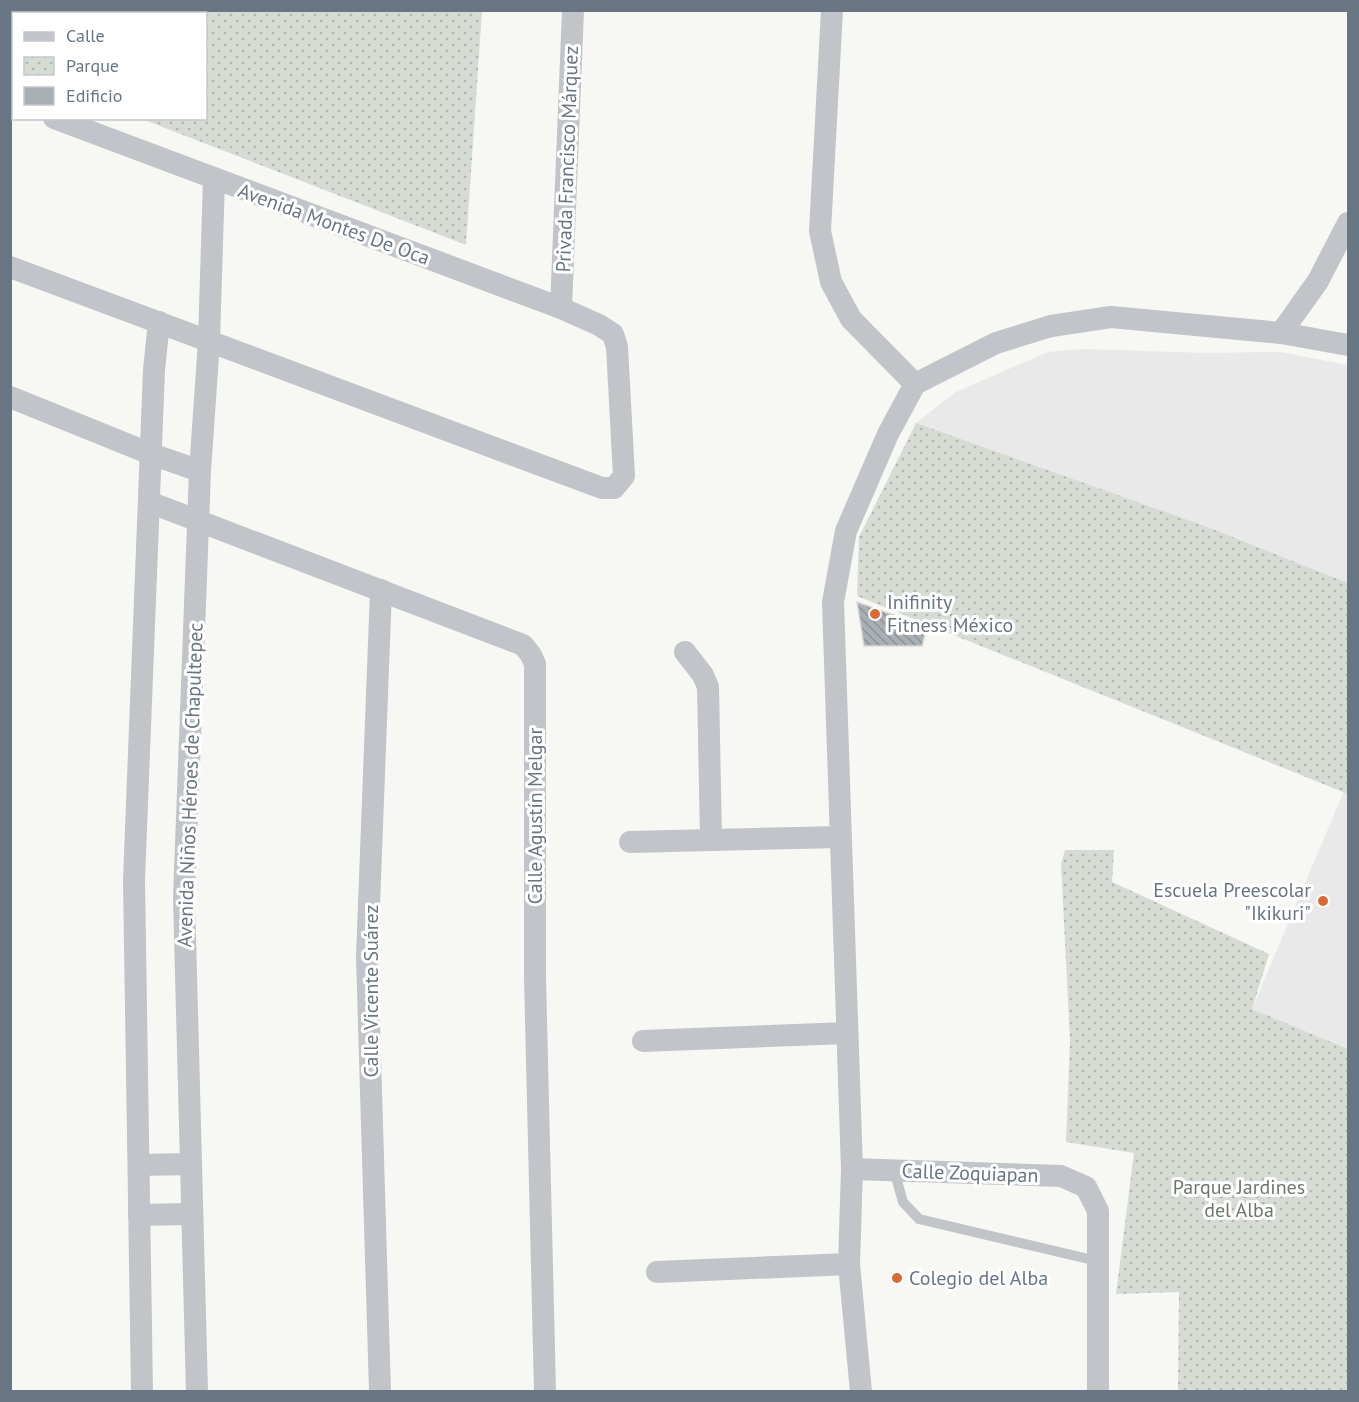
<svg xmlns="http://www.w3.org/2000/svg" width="1359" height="1402" viewBox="0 0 1359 1402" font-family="'PT Sans',sans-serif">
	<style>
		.built { fill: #e8e9e8 }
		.park { fill: url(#park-dots) }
		.building { fill: url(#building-back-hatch); stroke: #d8d9d7; stroke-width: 1.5 }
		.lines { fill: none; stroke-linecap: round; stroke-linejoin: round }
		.lane { stroke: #c1c4c8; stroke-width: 10 }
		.street { stroke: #c1c4c8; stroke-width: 22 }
		.poi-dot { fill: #d86934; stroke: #fff; stroke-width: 2 }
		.labels { text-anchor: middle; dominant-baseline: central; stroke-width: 6; stroke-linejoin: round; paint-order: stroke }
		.street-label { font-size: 20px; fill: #687583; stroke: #fff }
		.poi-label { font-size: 20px; fill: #687583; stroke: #fff; text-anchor: start }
		.park-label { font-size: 20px; fill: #697b66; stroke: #fff }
	</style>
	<defs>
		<pattern id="park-dots" width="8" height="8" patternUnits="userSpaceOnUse" patternTransform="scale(1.5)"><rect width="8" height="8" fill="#d6dcd4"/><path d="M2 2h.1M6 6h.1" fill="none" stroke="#b1b7b1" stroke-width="1.8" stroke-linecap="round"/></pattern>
		<pattern id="building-back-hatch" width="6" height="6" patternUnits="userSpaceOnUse" patternTransform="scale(1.5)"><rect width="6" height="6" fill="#a8afb5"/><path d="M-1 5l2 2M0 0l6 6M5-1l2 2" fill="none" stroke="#8d9399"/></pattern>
	</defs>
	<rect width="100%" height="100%" fill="#f7f7f4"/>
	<g class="built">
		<path d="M1084 349 1207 353 1280 352 1348 365V583L1205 526 916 423 956 392 1048 352Z"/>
		<path d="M1344 791 1348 793V1049L1252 1009Z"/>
	</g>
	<g class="park">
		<path d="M11 10 482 11 466 245 142 119 206 118V14H14L13 55 11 53Z"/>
		<path d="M916 423 1205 526 1348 583V794L857 596 859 537Z"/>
		<path d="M1065 850H1114L1112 882 1269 954 1252 1009 1348 1049V1391H1178L1179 1292 1116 1294 1134 1153 1066 1142 1070 1040 1061 864Z"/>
	</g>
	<path class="building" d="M857 602 927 627 922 646H864Z"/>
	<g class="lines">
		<path class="lane" d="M894 1170 903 1202 919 1219 1097 1261"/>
		<g class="street">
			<path d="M832 10 820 231 831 282 851 319 915 384"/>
			<path d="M10 102 14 103"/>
			<path d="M10 267 602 488H614L624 476 617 347 613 334 599 325 561 308 54 118"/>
			<path d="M561 308 573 10"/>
			<path d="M1281 333 1318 281 1348 223"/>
			<path d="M10 397 151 454 200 471"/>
			<path d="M149 502 523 645 531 655 535 664V977L545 1392"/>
			<path d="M685 652 703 675 708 687 711 840"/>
			<path d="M630 842 840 837"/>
			<path d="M643 1041 847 1033"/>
			<path d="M139 1165 191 1164"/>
			<path d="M852 1169 1061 1176 1086 1187 1098 1211V1392"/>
			<path d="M139 1215 192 1214"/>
			<path d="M657 1272 849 1264"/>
			<path d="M142 1392 134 880 154 370 159 322"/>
			<path d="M197 1392 184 898 200 471 209 341 214 179"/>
			<path d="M380 1392 367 957 381 590"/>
			<path d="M861 1392 849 1264 852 1169 833 602 846 531 888 434 915 384 996 343 1051 326 1111 317 1281 333 1348 345"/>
		</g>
	</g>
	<g class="poi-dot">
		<circle cx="875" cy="614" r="6"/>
		<circle cx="1323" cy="901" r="6"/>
		<circle cx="897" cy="1278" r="6"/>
	</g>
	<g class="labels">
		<g class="street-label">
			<text transform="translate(567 159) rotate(-88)">Privada Francisco Márquez</text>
			<text transform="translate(334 224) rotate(20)">Avenida Montes De Oca</text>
			<text transform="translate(190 785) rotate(-88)">Avenida Niños Héroes de Chapultepec</text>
			<text transform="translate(535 816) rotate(-90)">Calle Agustín Melgar</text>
			<text transform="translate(371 991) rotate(-90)">Calle Vicente Suárez</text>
			<text transform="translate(970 1173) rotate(2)">Calle Zoquiapan</text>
		</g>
		<g class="poi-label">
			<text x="887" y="602">Inifinity<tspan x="887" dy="23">Fitness México</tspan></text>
			<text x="1311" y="890" text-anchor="end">Escuela Preescolar<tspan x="1311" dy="23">"Ikikuri"</tspan></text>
			<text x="909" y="1278">Colegio del Alba</text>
		</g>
		<g class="park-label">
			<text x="1239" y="1187">Parque Jardines<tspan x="1239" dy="23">del Alba</tspan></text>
		</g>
	</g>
	<rect width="1359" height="1402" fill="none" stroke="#687583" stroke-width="24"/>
	<rect x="12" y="12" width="195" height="108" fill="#ffffff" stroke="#c3c8cd" stroke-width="1.5"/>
	<rect x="24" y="32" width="30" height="9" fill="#c1c4c8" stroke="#c3c8cd" stroke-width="1.5"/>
	<text x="66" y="42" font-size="18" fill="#687583">Calle</text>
	<rect x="24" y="57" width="30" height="18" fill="url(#park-dots)" stroke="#c3c8cd" stroke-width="1.5"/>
	<text x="66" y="72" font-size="18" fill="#687583">Parque</text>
	<rect x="24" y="87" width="30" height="18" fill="#a8afb5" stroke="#c3c8cd" stroke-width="1.5"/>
	<text x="66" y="102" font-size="18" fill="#687583">Edificio</text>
</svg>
